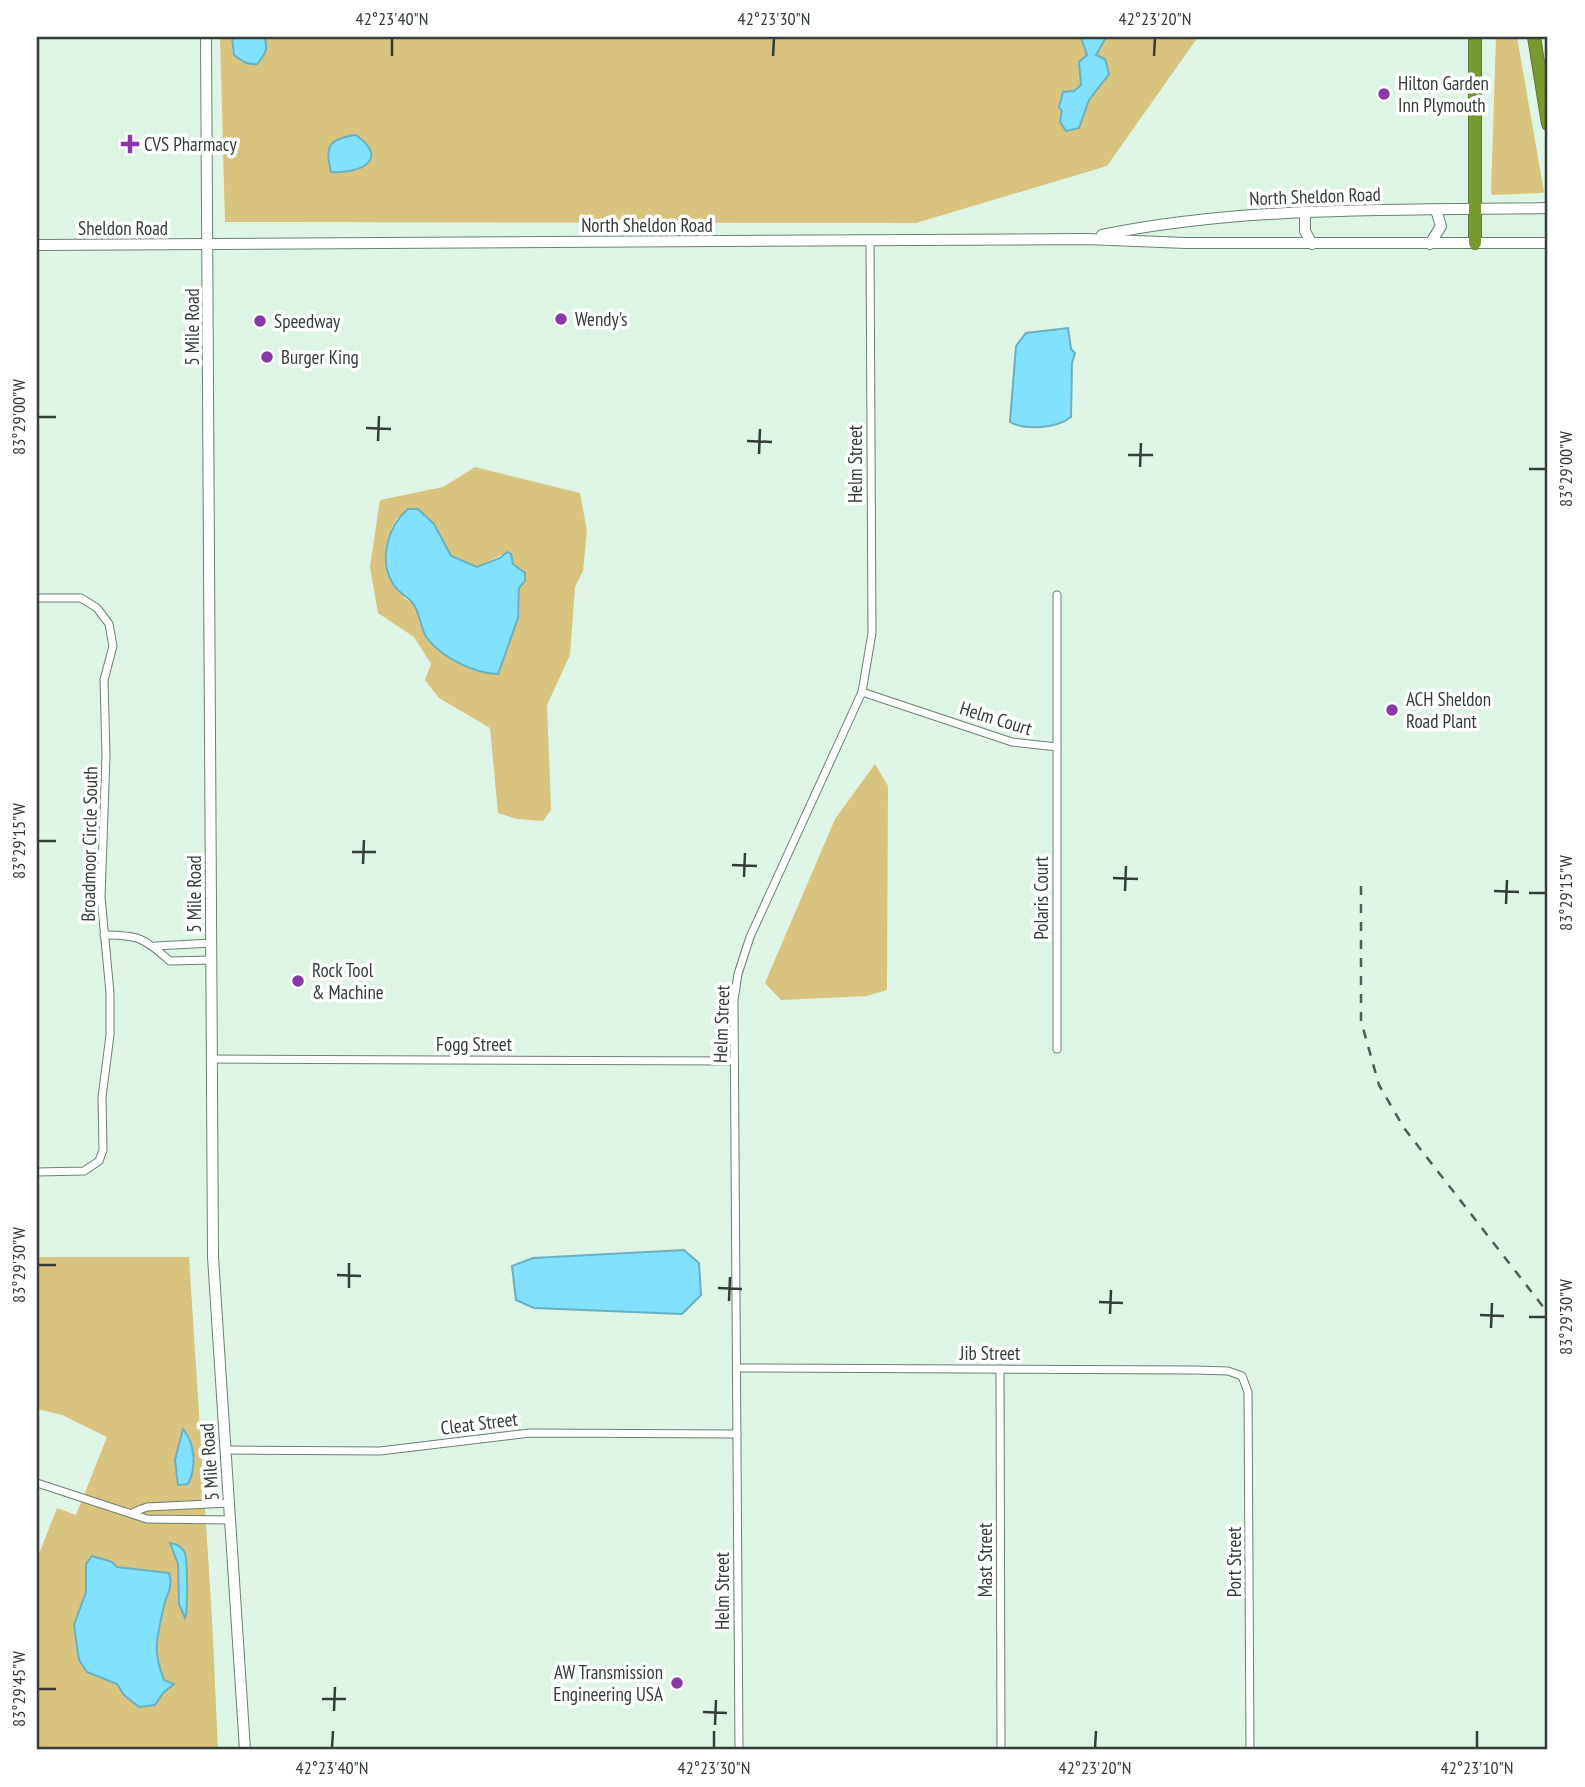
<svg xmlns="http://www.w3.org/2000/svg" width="1585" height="1787" viewBox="0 0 1585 1787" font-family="'PT Sans Narrow',sans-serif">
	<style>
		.green { fill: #d8c47e; fill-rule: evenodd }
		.water { fill: #81e1ff; stroke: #6ab0c3; stroke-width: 2 }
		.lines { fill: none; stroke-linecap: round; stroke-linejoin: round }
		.street-casing { stroke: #6c8073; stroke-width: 9 }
		.secondary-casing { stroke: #6c8073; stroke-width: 12 }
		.highway-casing { stroke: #607931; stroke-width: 14 }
		.street { stroke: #fff; stroke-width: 7 }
		.secondary { stroke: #fff; stroke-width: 10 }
		.highway { stroke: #77992d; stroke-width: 12 }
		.rail { stroke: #515c56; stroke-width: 2.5; stroke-dasharray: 9 9; stroke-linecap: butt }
		.ticks { fill: none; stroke: #343d38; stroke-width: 2.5 }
		.poi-dot { fill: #8938a8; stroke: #fff; stroke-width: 2.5 }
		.labels { text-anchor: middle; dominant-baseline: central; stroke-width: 7; stroke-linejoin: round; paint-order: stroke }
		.poi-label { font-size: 19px; fill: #343d38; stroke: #fff; text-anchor: start }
		.street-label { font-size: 19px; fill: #343d38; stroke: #fff }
		.neatline { fill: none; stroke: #343d38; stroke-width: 2.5 }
		.ticks-label { font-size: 18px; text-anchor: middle; fill: #343d38 }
	</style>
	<rect width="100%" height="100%" fill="#def5e6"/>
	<g class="green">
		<path d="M220 37H1198L1107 166 916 223 225 222Z"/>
		<path d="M1496 37H1517L1544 192 1542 193 1493 195 1491 193Z"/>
		<path d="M475 467 580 493 587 531 583 571 575 587 570 655 547 705 551 810 543 821 517 819 498 813 490 728 439 698 425 680 431 664 414 637 378 613 370 567 380 500 443 487ZM418 509 434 524 450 556 477 567 507 552 511 554 513 564 521 569 525 581 519 588 518 618 498 674 441 649 428 639 413 603 405 599 386 564 392 527 397 518Z"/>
		<path d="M875 764 888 786 887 990 867 996 781 1000 765 983 835 819Z"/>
		<path d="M37 1257H189L212 1618 218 1750H37V1559L57 1508 76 1515 107 1437 62 1415 37 1409Z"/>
	</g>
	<g class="water">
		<path d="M232 37H264C269 48 265 55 257 64 247 65 242 61 234 55Z"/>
		<path d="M1081 37H1106L1096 55 1105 59 1109 74 1089 100 1079 128 1066 131 1060 122 1062 111 1059 107 1063 92 1074 91 1081 85 1079 62 1087 55Z"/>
		<path d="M356 135C391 160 359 174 331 172 325 147 327 139 356 135Z"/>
		<path d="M1068 328 1071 349 1075 353 1072 363 1071 417C1057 428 1026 431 1010 422L1016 346 1026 333Z"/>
		<path d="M408 509H418L434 524 451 556 477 567 500 558 507 552 511 554 513 564 525 573V581L519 588 518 618 498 674C475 674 441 657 427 638 420 628 420 611 412 602 406 596 398 592 393 584 378 560 388 526 408 509Z"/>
		<path d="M684 1250 699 1263 701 1295 682 1314 534 1308 516 1300 512 1266 533 1258Z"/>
		<path d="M183 1429C195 1444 197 1467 188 1484L178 1485 175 1460Z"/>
		<path d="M170 1543C176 1544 181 1546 184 1551 188 1557 188 1611 185 1618L179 1604 178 1564Z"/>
		<path d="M92 1556 112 1562 117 1567 169 1573C174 1589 165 1595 163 1610 157 1639 152 1650 164 1680L174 1684 163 1693 155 1705 139 1707 124 1695 117 1684 87 1672 79 1660 74 1625 86 1592V1564Z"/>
	</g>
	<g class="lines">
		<g class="street-casing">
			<g id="street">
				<path d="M37 598H81L97 608 109 624 113 646 104 680 106 756 101 897 110 993V1035L102 1097 103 1150 99 1161 84 1171 37 1172"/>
				<path d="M862 692 1012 742 1057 747"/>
				<path d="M104 935C140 935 143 938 170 961L212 960"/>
				<path d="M156 946 212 943"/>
				<path d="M1057 1049V595"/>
				<path d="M212 1059 734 1061"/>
				<path d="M737 1368 1195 1370 1228 1371 1242 1376 1248 1392 1250 1750"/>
				<path d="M1000 1369 1001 1750"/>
				<path d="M226 1450 380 1451 530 1433 737 1434"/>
				<path d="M37 1483 147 1519 231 1520"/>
				<path d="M134 1512 147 1507 229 1503"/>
				<path d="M739 1750 734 1000 738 974 750 937 862 692 872 633 870 241"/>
			</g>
		</g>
		<g class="secondary-casing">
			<g id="secondary">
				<path d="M206 37 213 1257 245 1750"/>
				<path d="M1305 212V231L1312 244"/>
				<path d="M1102 235C1248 205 1400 211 1548 208"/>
				<path d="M1430 244 1441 226 1436 210"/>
				<path d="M37 245 1086 239 1186 243H1548"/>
			</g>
		</g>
		<g class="highway-casing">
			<g id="highway">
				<path d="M1534 37 1548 124"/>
				<path d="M1475 243V37"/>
			</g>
		</g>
		<use href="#street" class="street"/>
		<use href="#secondary" class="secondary"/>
		<use href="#highway" class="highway"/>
		<path class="rail" d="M1361 886V1021L1379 1085 1404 1128 1548 1313"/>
	</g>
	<path class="ticks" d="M392 56V38M773 56 774 38M1154 56 1155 38M38 417H56M366 428 391 429M378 441 379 416M747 441 772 442M759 454 760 429M1128 455H1153M1140 467 1141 443M1529 469H1546M38 841H56M352 852H376M363 864 364 840M732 865 757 866M744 877 745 853M1113 878 1138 879M1125 891 1126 866M1494 891 1519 892M1529 893H1546M1506 904 1507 880M38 1265H56M337 1275 361 1276M349 1288V1263M718 1288 742 1289M729 1301 730 1277M1099 1302 1123 1303M1110 1314 1111 1290M1480 1315 1504 1316M1529 1317H1546M1491 1328 1492 1303M38 1689H56M322 1699H346M334 1711 335 1687M703 1712 727 1713M715 1725 716 1700M332 1748 333 1731M714 1748V1731M1095 1748 1096 1731M1477 1748V1731"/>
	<g class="poi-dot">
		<circle cx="1384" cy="94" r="7"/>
		<path d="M126.5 133.5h7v7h7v7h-7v7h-7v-7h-7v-7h7z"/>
		<circle cx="561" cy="319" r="7"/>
		<circle cx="260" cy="321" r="7"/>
		<circle cx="267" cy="357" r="7"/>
		<circle cx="1392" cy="710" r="7"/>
		<circle cx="298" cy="981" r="7"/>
		<circle cx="677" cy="1683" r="7"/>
	</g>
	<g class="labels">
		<g class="poi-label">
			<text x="1398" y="83">Hilton Garden<tspan x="1398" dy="22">Inn Plymouth</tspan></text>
			<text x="144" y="144">CVS Pharmacy</text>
			<text x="575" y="319">Wendy's</text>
			<text x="274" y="321">Speedway</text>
			<text x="281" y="357">Burger King</text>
			<text x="1406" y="699">ACH Sheldon<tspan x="1406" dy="22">Road Plant</tspan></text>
			<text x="312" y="970">Rock Tool<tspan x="312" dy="22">&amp; Machine</tspan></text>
			<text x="663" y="1672" text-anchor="end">AW Transmission<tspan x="663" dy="22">Engineering USA</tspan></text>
		</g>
		<g class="street-label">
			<text transform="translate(1315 196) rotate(-2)">North Sheldon Road</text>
			<text x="647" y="225">North Sheldon Road</text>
			<text x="123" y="228">Sheldon Road</text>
			<text transform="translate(192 327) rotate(-90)">5 Mile Road</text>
			<text transform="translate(855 464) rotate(-90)">Helm Street</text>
			<text transform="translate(996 718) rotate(17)">Helm Court</text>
			<text transform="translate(89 844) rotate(-89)">Broadmoor Circle South</text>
			<text transform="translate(194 894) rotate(-90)">5 Mile Road</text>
			<text transform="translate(1041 898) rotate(-90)">Polaris Court</text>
			<text transform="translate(721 1024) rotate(-88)">Helm Street</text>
			<text x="474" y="1044">Fogg Street</text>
			<text x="990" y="1353">Jib Street</text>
			<text transform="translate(479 1423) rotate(-7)">Cleat Street</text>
			<text transform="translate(209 1462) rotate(-94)">5 Mile Road</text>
			<text transform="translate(985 1560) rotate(-90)">Mast Street</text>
			<text transform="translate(1234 1562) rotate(-90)">Port Street</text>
			<text transform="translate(722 1591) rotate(-90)">Helm Street</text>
		</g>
	</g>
	<rect width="1585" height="1787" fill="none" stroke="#ffffff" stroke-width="77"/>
	<rect x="38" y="38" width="1508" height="1710" class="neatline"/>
	<g class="ticks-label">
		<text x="392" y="25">42°23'40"N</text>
		<text x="774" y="25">42°23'30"N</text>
		<text x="1155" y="25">42°23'20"N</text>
		<text transform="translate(19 417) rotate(-90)" y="6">83°29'00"W</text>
		<text transform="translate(1566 469) rotate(-90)" y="6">83°29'00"W</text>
		<text transform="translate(19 841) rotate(-90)" y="6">83°29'15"W</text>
		<text transform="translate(1566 893) rotate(-90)" y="6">83°29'15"W</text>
		<text transform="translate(19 1265) rotate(-90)" y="6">83°29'30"W</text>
		<text transform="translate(1566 1317) rotate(-90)" y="6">83°29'30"W</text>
		<text transform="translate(19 1689) rotate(-90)" y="6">83°29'45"W</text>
		<text x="332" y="1774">42°23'40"N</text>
		<text x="714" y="1774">42°23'30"N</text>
		<text x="1095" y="1774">42°23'20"N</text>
		<text x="1477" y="1774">42°23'10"N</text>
	</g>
</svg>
